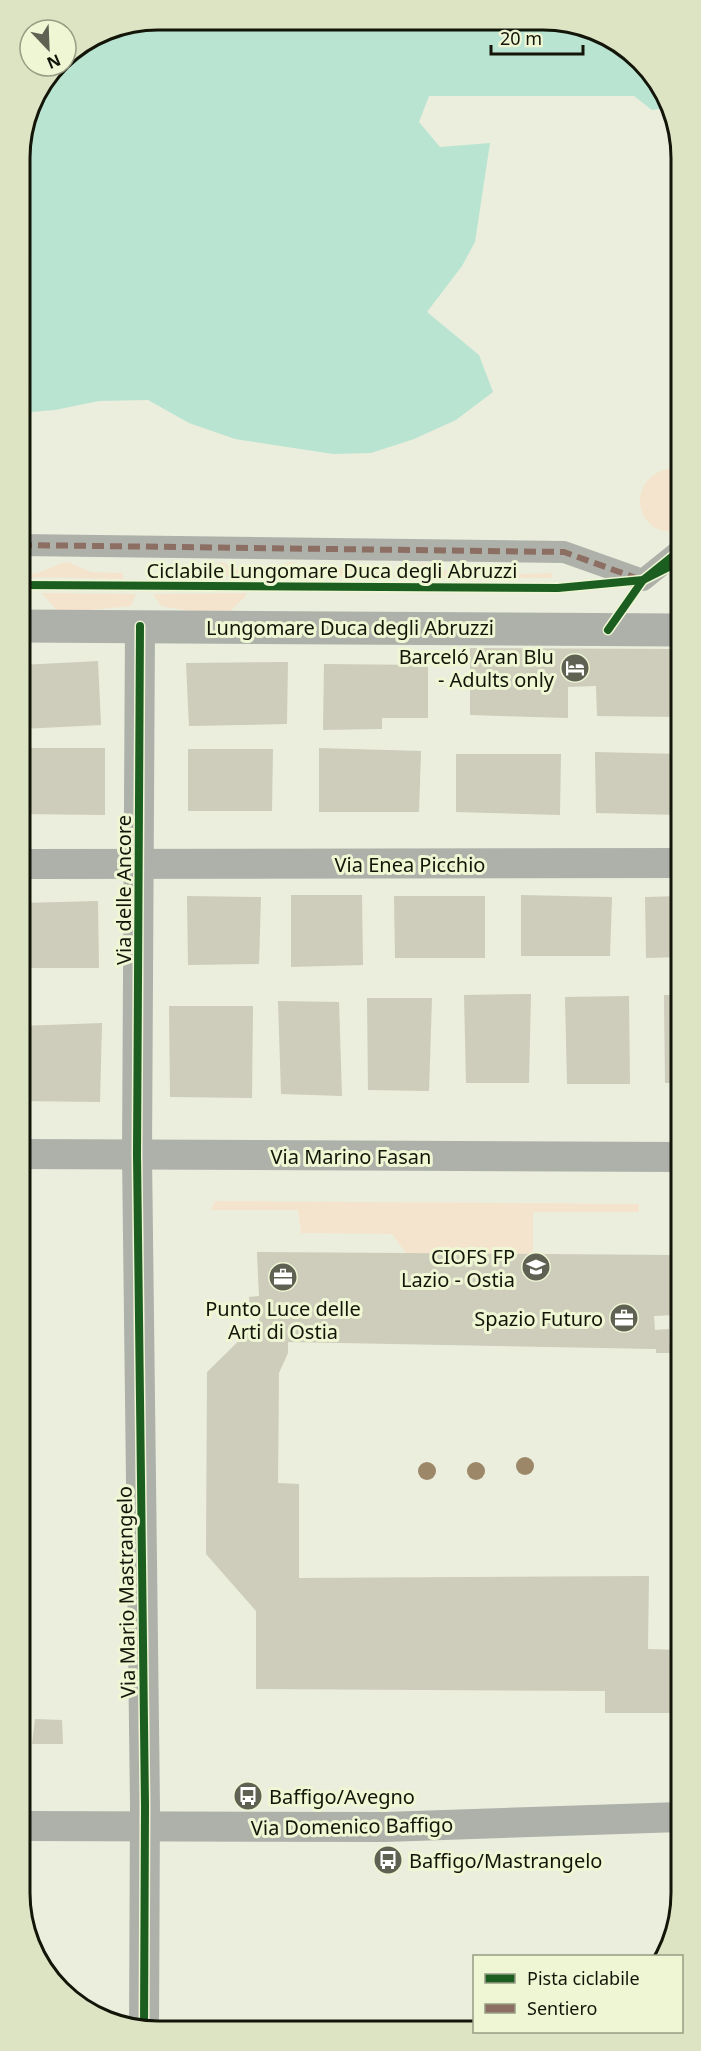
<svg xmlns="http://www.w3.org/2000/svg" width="701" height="2051" viewBox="0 0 701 2051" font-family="'Noto Sans',sans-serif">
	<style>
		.green { fill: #f4e4cd }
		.water { fill: #b9e4d2 }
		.building { fill: #ceccba }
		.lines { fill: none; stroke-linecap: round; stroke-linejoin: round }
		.pedestrian { stroke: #adb1a9; stroke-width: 22 }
		.minor { stroke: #adb1a9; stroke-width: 30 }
		.tertiary { stroke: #adb1a9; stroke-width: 33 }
		.quiet { stroke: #8d6e63; stroke-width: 6; stroke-dasharray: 12 6; stroke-linecap: butt }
		.cycleway-casing { stroke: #eff6d4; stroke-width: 11 }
		.cycleway { stroke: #1b5e20; stroke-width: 8 }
		.tree { fill: #9c8768 }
		.labels { text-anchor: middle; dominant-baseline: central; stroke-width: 6; stroke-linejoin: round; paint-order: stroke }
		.street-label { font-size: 20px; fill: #131509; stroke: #eff6d4 }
		.poi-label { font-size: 20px; fill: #131509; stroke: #eff6d4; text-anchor: end }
		.rim { fill: none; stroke: #131509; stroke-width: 3 }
	</style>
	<rect width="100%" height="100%" fill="#ebeedc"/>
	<g class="green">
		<path d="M666 469H679V531C636 538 624 482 666 469Z"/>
		<path d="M68 562 91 572 123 573V579L20 577V571C38 580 50 564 68 562Z"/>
		<path d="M222 562 245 573 256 574 290 562 321 574 356 563 388 576 398 575 409 567 426 563 456 575 494 564H501L517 574 553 573 552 578 255 576 165 579 166 575 193 573 205 567Z"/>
		<path d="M42 593 136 594 131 606 91 610 63 618Z"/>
		<path d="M246 593 245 597 224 617 161 606 153 594Z"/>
		<path d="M215 1201 639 1204V1212H533V1254L406 1253 392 1234 301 1233 298 1210H210Z"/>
	</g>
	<path class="water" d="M158 20 570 22 641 60 667 108 652 110 634 96H429L419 122 440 147 490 143 475 242 462 266 427 312 479 355 493 392 456 420 414 439 371 453 333 454 235 439 189 423 148 400 99 401 55 410 20 413V149L34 97 57 66H66V54L105 30Z"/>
	<g class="building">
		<path d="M470 648 679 649 680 717 597 716 596 686 568 687V718L470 715Z"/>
		<path d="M98 661 101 725 21 729V665Z"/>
		<path d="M288 662 287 724 189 726 186 663Z"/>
		<path d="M324 664 428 665V718H382V729L323 730Z"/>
		<path d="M21 748H105V815L21 814Z"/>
		<path d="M319 748 421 751 419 812H319Z"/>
		<path d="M188 749H273L272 811H188Z"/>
		<path d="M595 752 680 754V815L596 813Z"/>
		<path d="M456 754H561L560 815 456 812Z"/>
		<path d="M291 895H362L363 965 291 967Z"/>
		<path d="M521 895 612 897 610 956H521Z"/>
		<path d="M187 896 261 897 259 964 188 965Z"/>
		<path d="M394 896H485V958H395Z"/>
		<path d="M680 896V957L646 958 645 897Z"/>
		<path d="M98 901 99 968H21V903Z"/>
		<path d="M531 994 529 1083H466L464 995Z"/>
		<path d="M664 995H680V1083H665Z"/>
		<path d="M629 996 630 1084H567L565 997Z"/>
		<path d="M367 998H432L429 1091 368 1090Z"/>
		<path d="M278 1001 339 1002 342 1096 281 1094Z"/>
		<path d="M169 1006H253L252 1098 170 1097Z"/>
		<path d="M102 1023 100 1102 21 1101V1026Z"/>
		<path d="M257 1252 676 1255 674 1315 654 1316 655 1330 669 1329 670 1353H656V1349L288 1342V1353L279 1373 278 1483 299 1484V1578L649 1576 648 1649 681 1650V1713H605V1691L256 1689V1611L206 1554 207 1372 259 1321V1309L250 1310 249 1297 259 1296Z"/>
		<path d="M35 1719 62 1720 63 1744H32Z"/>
	</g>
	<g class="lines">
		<path class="pedestrian" d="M20 545 564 552 643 580 679 551"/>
		<g class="minor">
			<path d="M140 626 137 1155 145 1806 144 2029"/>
			<path d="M21 864 680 863"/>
			<path d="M21 1154 680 1157"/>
			<path d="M22 1826 385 1827 681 1817"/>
		</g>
		<path class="tertiary" d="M20 626 679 630"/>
		<path class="quiet" d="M20 545 564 552 636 578"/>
		<g class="cycleway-casing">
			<g id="cycleway">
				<path d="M20 585 558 588 643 580 679 562"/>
				<path d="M140 626 137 1155 145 1806 144 2029"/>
				<path d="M608 630 643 580 679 551"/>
			</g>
		</g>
		<use href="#cycleway" class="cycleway"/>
	</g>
	<g class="tree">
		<circle cx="525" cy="1466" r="9"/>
		<circle cx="427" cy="1471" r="9"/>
		<circle cx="476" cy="1471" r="9"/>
	</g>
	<defs>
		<g id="hotel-disc" transform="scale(1.5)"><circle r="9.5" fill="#5f6153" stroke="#eff6d4"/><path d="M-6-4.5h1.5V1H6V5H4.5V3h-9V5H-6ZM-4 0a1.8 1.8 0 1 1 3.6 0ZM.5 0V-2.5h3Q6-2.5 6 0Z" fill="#fff"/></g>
		<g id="school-disc" transform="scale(1.5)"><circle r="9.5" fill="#5f6153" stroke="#eff6d4"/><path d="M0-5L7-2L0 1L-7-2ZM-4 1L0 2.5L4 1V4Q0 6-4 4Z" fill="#fff"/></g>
		<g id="office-disc" transform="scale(1.5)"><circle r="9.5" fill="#5f6153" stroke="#eff6d4"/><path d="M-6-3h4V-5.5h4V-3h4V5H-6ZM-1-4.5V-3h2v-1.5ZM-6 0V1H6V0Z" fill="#fff"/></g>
		<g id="bus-disc" transform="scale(1.5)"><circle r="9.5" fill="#5f6153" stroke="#eff6d4"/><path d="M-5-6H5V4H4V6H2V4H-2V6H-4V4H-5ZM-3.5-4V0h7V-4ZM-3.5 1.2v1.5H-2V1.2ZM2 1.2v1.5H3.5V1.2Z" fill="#fff"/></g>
	</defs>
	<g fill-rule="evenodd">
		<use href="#hotel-disc" x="575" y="668"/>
		<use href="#school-disc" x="536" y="1267"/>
		<use href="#office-disc" x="283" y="1277"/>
		<use href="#office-disc" x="624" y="1318"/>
		<use href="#bus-disc" x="248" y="1796"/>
		<use href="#bus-disc" x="388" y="1860"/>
	</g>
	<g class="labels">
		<g class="street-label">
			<text x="332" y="570">Ciclabile Lungomare Duca degli Abruzzi</text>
			<text x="350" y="627">Lungomare Duca degli Abruzzi</text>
			<text x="410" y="864">Via Enea Picchio</text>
			<text transform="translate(123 890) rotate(-90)">Via delle Ancore</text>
			<text x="351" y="1156">Via Marino Fasan</text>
			<text transform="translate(126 1592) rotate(-91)">Via Mario Mastrangelo</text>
			<text transform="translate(352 1826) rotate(-1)">Via Domenico Baffigo</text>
		</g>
		<g class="poi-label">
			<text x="554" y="656">Barceló Aran Blu<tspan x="554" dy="23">- Adults only</tspan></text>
			<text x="515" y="1256">CIOFS FP<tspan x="515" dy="23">Lazio - Ostia</tspan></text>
			<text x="283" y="1308" text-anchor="middle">Punto Luce delle<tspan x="283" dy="23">Arti di Ostia</tspan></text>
			<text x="603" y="1318">Spazio Futuro</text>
			<text x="269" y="1796" text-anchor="start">Baffigo/Avegno</text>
			<text x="409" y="1860" text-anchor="start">Baffigo/Mastrangelo</text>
		</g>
	</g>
	<path d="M0 0H701V2051H0ZM158 30H543A128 128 0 0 1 671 158V1893A128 128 0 0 1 543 2021H158A128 128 0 0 1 30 1893V158A128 128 0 0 1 158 30Z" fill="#dde4c4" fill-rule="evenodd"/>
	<path class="rim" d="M158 30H543A128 128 0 0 1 671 158V1893A128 128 0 0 1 543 2021H158A128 128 0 0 1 30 1893V158A128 128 0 0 1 158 30Z"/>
	<rect x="473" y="1955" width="210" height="78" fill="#eff6d4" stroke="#979c83" stroke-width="1.5"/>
	<rect x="485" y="1974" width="30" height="9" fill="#1b5e20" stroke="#979c83" stroke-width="1.5"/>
	<text x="527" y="1985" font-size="18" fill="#131509">Pista ciclabile</text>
	<rect x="485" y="2004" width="30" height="9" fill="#8d6e63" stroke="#979c83" stroke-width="1.5"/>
	<text x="527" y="2015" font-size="18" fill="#131509">Sentiero</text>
	<g transform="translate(48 48) rotate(157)"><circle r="28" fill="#eff6d4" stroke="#979c83" stroke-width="1.5"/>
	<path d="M0-4.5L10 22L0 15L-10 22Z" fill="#5f6153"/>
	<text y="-9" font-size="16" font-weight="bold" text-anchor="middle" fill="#131509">N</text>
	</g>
	<path d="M491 45v9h92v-9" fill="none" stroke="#131509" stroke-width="3"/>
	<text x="500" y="45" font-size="18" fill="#131509" stroke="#eff6d4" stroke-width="4.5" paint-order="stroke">20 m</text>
</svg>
